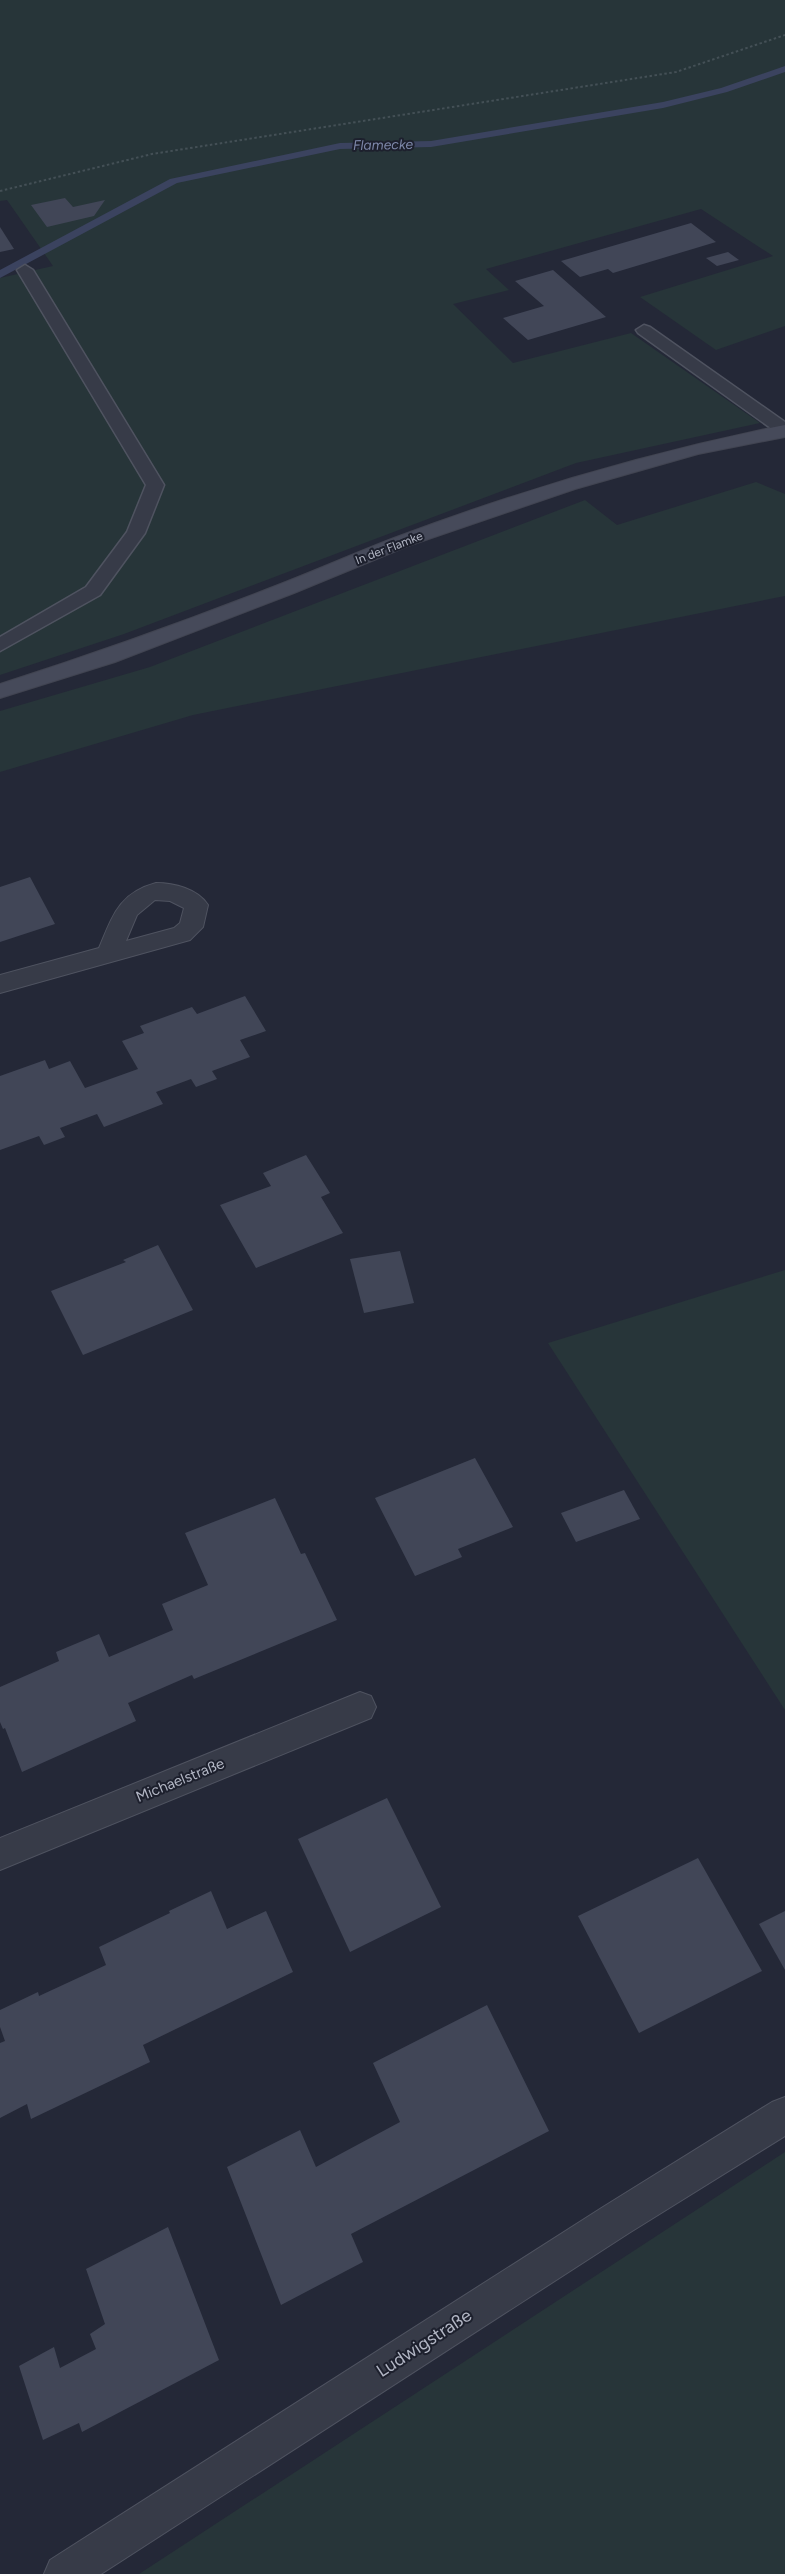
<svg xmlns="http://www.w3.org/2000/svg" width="785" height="2574" viewBox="0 0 785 2574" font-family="Figtree,sans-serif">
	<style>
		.green { fill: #273539 }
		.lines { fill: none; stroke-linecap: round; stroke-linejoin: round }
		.stream { fill: #3b435f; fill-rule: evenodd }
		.building { fill: #414657 }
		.lane-casing { stroke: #4f5360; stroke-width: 3 }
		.street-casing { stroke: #4f5360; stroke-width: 2 }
		.secondary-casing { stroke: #414451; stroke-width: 2 }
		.path { stroke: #445056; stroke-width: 2; stroke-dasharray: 2.5 2.5; stroke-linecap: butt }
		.lane { fill: #373b48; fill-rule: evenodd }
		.street { fill: #373b48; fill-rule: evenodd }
		.secondary { fill: #464a5a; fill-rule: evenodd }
		.labels { text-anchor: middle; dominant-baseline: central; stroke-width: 4; stroke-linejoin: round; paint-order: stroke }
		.far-street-label { font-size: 12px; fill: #b2b6c4; stroke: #1d202d }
		.far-water-label { font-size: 14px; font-style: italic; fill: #7d87a9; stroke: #1d202d }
		.street-label { font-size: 15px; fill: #b2b6c4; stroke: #1d202d }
		.near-street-label { font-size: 18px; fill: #b2b6c4; stroke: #1d202d }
	</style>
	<rect width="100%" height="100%" fill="#242837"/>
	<g class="green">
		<path d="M0 0H785V326L716 350 640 297 773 256 701 209 486 269 509 290 453 304 513 363 631 333 760 423 576 463 124 634 0 675V278L53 266 7 200 0 201Z"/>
		<path d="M756 482 785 494V596L193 715 0 772V711L150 667 585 500 617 525Z"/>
		<path d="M785 1270V1710L548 1343Z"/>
		<path d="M785 2152V2574H139Z"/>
	</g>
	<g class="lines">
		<path class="stream" d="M785 66V72L727 92 663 108 431 147 340 149 177 183 0 278V270L170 179 340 143 431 141 663 102 721 88Z"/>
	</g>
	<g class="building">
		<path d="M65 198 73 207 105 200 94 216 47 227 31 205Z"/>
		<path d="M691 223 716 242 613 273 608 269 580 277 561 261Z"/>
		<path d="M0 227 14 249 0 252Z"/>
		<path d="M728 252 739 260 717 266 706 258Z"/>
		<path d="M553 270 606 317 528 340 503 318 544 306 515 281Z"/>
		<path d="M30 877 55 924 0 942V887Z"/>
		<path d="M245 996 266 1031 240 1040 250 1057 212 1071 217 1079 196 1087 191 1079 156 1092 163 1104 104 1127 97 1114 60 1128 65 1137 44 1145 39 1136 0 1150V1076L45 1060 49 1069 70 1061 85 1088 138 1069 122 1041 144 1033 140 1026 192 1007 197 1014Z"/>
		<path d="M306 1155 330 1193 321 1197 343 1233 256 1268 220 1205 271 1186 263 1173Z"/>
		<path d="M158 1245 193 1310 83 1355 51 1291 126 1262 123 1260Z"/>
		<path d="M400 1251 414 1303 364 1313 350 1259Z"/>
		<path d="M475 1458 513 1527 458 1549 462 1557 415 1576 375 1498Z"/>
		<path d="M624 1490 640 1519 576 1542 561 1513Z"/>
		<path d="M275 1498 301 1554 305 1553 337 1620 194 1679 192 1675 128 1703 136 1721 22 1772 5 1728 3 1729 0 1722V1687L59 1661 56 1652 99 1634 109 1657 173 1630 162 1604 208 1585 185 1533Z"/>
		<path d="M387 1798 441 1907 350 1952 298 1839Z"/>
		<path d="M698 1858 762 1971 639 2033 578 1916Z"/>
		<path d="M211 1891 227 1929 266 1911 293 1972 143 2045 150 2062 31 2119 27 2104 0 2118V2043L5 2041 0 2027V2010L38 1992 39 1996 106 1965 99 1947 170 1913 169 1911Z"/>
		<path d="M785 1911V1970L759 1924Z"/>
		<path d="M487 2005 549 2131 351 2234 363 2262 281 2305 227 2167 300 2130 316 2167 400 2122 373 2063Z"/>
		<path d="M168 2227 219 2360 82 2432 79 2423 43 2440 19 2366 54 2347 60 2368 96 2349 90 2334 105 2324 86 2269Z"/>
	</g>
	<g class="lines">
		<g class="lane-casing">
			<g id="lane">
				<path d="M25 265 33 270 164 485 145 533 100 595 0 651V637L86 587 127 532 146 485 17 270Z"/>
				<path d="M644 325 650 327 785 422V435L779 434 638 333 636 330Z"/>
			</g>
		</g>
		<g class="street-casing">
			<g id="street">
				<path d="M156 883C174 883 198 889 208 905L203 927 190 940 0 993V975L99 948C113 915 119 893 156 883ZM155 900 170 901 184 908 180 923 174 928 126 941 137 915Z"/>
				<path d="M360 1692 371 1696 376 1707 371 1718 0 1870V1838Z"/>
				<path d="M785 2097V2136L629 2233 101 2574H44L50 2560 603 2207 772 2102Z"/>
			</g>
		</g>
		<g class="secondary-casing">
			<path id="secondary" d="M785 425V437L698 454 575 489 408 546 294 593 115 662 0 698V684C94 654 186 621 278 585 317 570 355 553 394 538 521 490 652 452 785 425Z"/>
		</g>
		<path class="path" d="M0 191 152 154 676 72 785 35"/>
		<use href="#lane" class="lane"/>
		<use href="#street" class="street"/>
		<use href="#secondary" class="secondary"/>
	</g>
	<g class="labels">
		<g class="far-street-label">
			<text transform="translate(389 548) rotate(-21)">In der Flamke</text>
		</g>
		<g class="far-water-label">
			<text transform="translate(383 145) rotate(-1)">Flamecke</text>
		</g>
		<g class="street-label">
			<text transform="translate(180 1780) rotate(-22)">Michaelstraße</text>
		</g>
		<g class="near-street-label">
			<text transform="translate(424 2343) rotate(-33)">Ludwigstraße</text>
		</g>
	</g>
</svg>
